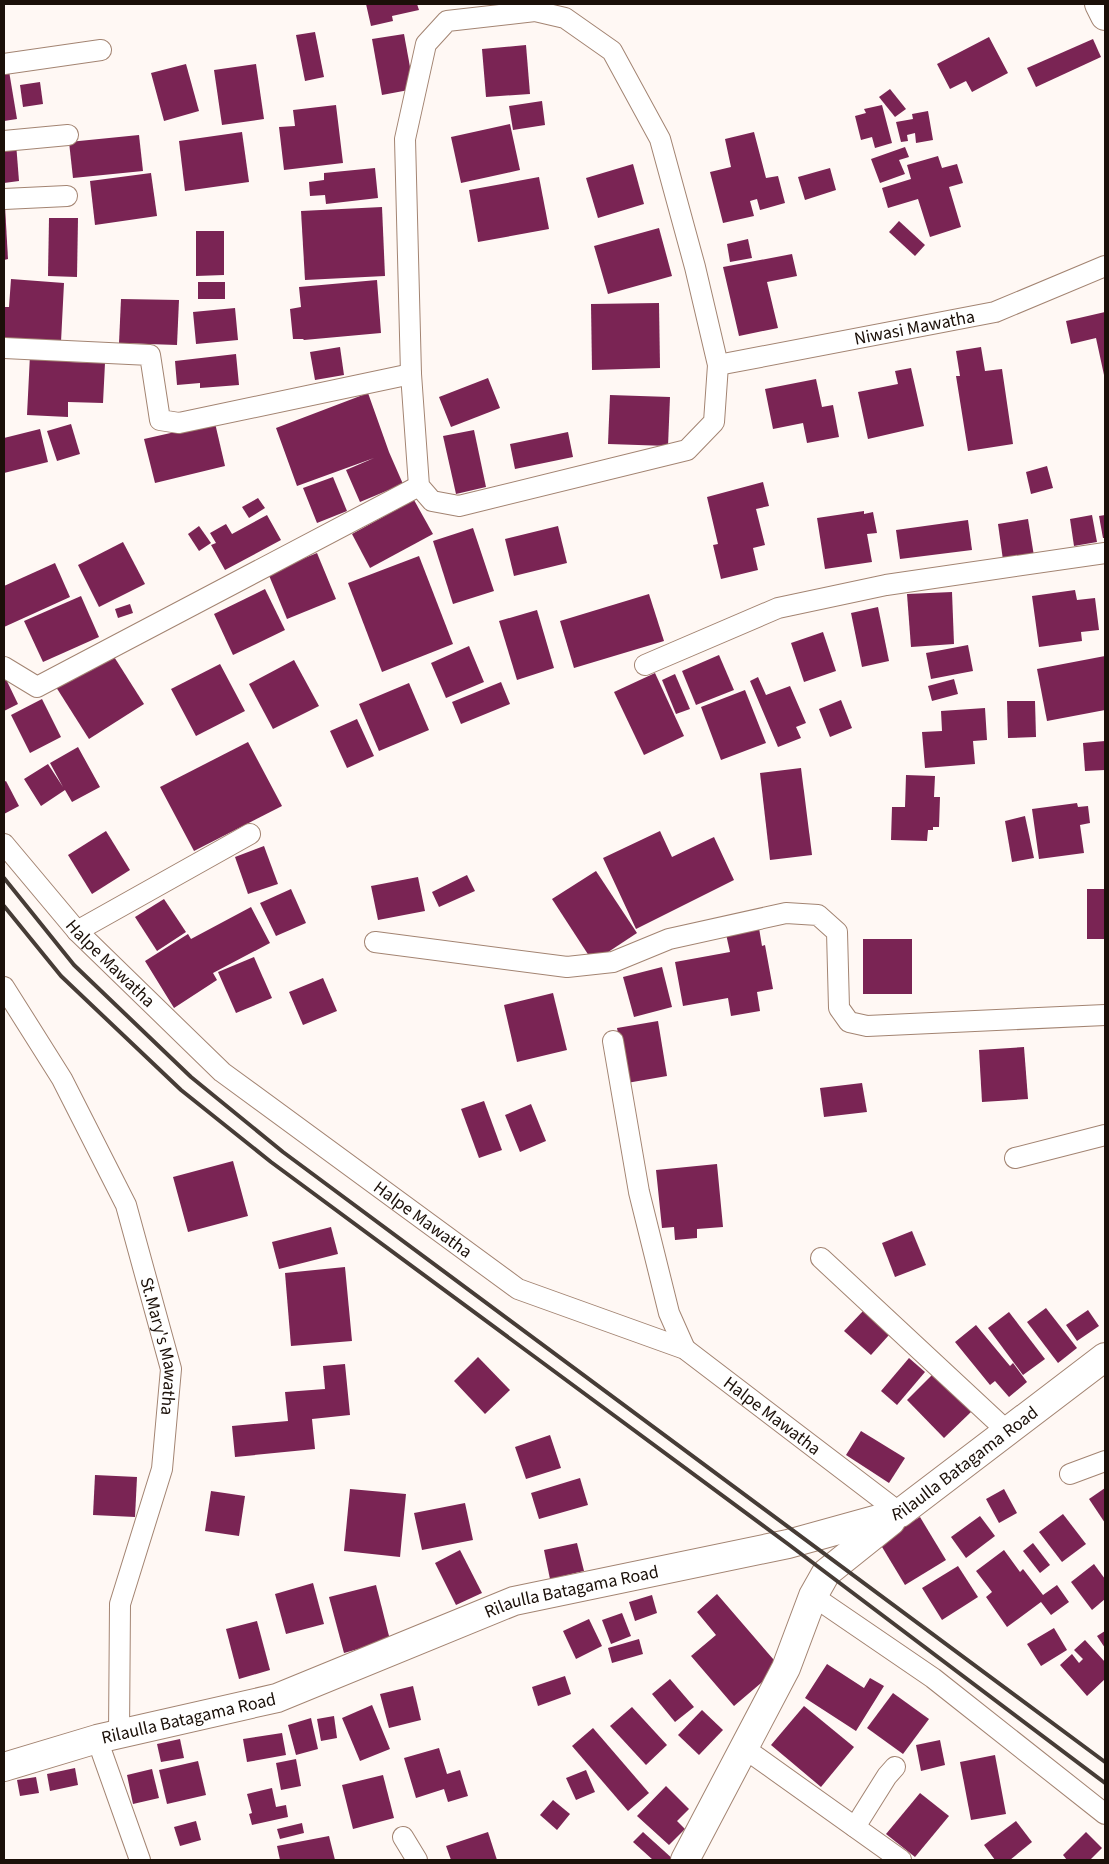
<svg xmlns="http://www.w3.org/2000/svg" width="1109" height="1864" viewBox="0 0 1109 1864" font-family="'Source Sans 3',sans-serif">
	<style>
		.building { fill: #7a2454 }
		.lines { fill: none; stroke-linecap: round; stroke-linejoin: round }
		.street-casing { stroke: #a38472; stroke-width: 22 }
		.secondary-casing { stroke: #a38472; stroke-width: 30 }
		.highway-casing { stroke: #a38472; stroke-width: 30 }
		.street { stroke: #fff; stroke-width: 20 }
		.secondary { stroke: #fff; stroke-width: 28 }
		.highway { stroke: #fff; stroke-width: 28 }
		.rail { stroke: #463c36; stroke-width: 4 }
		.labels { text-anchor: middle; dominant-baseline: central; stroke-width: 5; stroke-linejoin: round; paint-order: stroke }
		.street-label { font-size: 18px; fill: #1b1009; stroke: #fff }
	</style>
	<rect width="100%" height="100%" fill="#fff8f4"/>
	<g class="building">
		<path d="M366 4H417L419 10 392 16 393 21 371 26Z"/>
		<path d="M315 32 324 77 305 81 296 35Z"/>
		<path d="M404 34 414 89 382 95 372 39Z"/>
		<path d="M989 37 1008 73 972 92 966 81 950 89 937 64Z"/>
		<path d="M1093 39 1101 57 1036 87 1027 68Z"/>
		<path d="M526 45 530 94 486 97 482 49Z"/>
		<path d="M186 64 199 111 164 121 151 73Z"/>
		<path d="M256 64 264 119 222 125 214 70Z"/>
		<path d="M8 65 17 119 4 121V66Z"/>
		<path d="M40 82 43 104 23 107 20 85Z"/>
		<path d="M890 89 906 109 895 117 879 97Z"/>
		<path d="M542 101 545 125 513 130 509 106Z"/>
		<path d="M336 105 343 163 284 170 279 127 295 126 293 110Z"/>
		<path d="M882 105 892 143 875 148 872 137 861 140 855 116 866 113 864 109Z"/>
		<path d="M928 111 933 140 916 143 915 133 907 135 908 141 901 142 896 122 913 119 912 114Z"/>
		<path d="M510 124 520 170 461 183 451 137Z"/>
		<path d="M242 132 249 182 185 191 179 141Z"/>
		<path d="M754 132 766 178 778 176 785 203 760 210 757 199 750 201 754 216 723 223 710 172 731 167 725 139Z"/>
		<path d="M139 135 143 171 73 178 69 142Z"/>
		<path d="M16 143 19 181 4 183V144Z"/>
		<path d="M905 147 909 157 899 160 905 174 880 183 871 159Z"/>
		<path d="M938 156 942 168 957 164 963 183 949 187 961 227 930 237 918 199 888 208 882 188 911 179 907 165Z"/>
		<path d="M633 164 644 204 598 218 586 178Z"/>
		<path d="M375 168 378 198 326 204 325 195 310 196 309 182 324 180V173Z"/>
		<path d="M830 168 836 190 805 200 798 177Z"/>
		<path d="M151 173 157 216 95 225 90 181Z"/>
		<path d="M539 177 549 229 478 242 469 190Z"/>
		<path d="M4 206H5L8 259 4 260Z"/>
		<path d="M382 207 385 276 305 280 301 211Z"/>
		<path d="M49 218H78L77 277 48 276Z"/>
		<path d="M899 221 925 245 915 256 889 232Z"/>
		<path d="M659 228 672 276 608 294 594 246Z"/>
		<path d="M196 231H224V275L196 276Z"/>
		<path d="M748 239 752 258 730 262 727 244Z"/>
		<path d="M792 254 797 276 767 282 778 328 739 336 723 267Z"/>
		<path d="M11 279 64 283 61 342 4 338V307H9Z"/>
		<path d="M377 280 381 333 304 340 303 339H293L290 309 301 307 299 287Z"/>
		<rect x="198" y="282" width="27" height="17"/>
		<path d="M121 299 179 300 177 345 119 343Z"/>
		<path d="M659 303 660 368 592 370 591 304Z"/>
		<path d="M235 308 238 340 196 344 193 312Z"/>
		<path d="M1105 312V375H1104L1096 338 1071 344 1066 321Z"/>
		<path d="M340 347 344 375 315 380 310 352Z"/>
		<path d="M981 347 985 371 1002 369 1013 444 968 451 956 376H960L956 351Z"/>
		<path d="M236 354 239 385 200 388V383L177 385 175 361Z"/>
		<path d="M30 355 71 357 70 362 105 363 103 403 68 402V417L27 415Z"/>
		<path d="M911 368 924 426 868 439 858 392 898 384 895 371Z"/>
		<path d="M488 378 500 408 451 427 439 397Z"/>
		<path d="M816 379 822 407 833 405 839 437 807 443 803 423 773 429 765 389Z"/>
		<path d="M368 393 389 452 403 484 360 502 346 470 374 458 297 486 276 428Z"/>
		<path d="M610 395 670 397 668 446 608 444Z"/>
		<path d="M215 423 225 466 155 483 144 439Z"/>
		<path d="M71 424 80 454 57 461 47 431Z"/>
		<path d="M40 429 48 462 4 473V438Z"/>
		<path d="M474 430 486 487 456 494 443 436Z"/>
		<path d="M568 432 573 457 515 469 510 444Z"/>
		<path d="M1047 466 1053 488 1031 494 1026 472Z"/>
		<path d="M333 477 347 511 317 523 303 488Z"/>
		<path d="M763 482 769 506 756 509 765 545 753 548 758 570 721 579 713 545 718 544 707 497Z"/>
		<path d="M258 498 265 508 249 518 242 507Z"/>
		<path d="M414 500 433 534 370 568 352 534Z"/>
		<path d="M864 511V514L873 512 877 533 867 534 872 562 825 569 817 518Z"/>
		<path d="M267 515 281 540 225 570 211 545 216 543 210 533 226 524 232 534Z"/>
		<path d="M1092 515 1097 542 1074 546 1070 519Z"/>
		<path d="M1105 515V538H1103L1099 516Z"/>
		<path d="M1028 519 1034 556 1003 560 998 524Z"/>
		<path d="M968 520 972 550 900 559 896 530Z"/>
		<path d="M199 526 211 543 199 551 188 534Z"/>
		<path d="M558 526 567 563 514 576 505 539Z"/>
		<path d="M473 528 494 591 453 604 433 541Z"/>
		<path d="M123 542 145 584 99 607 78 565Z"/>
		<path d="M317 553 336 599 287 619 268 573Z"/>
		<path d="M419 556 453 644 382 672 348 583Z"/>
		<path d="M55 563 70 597 4 627V586Z"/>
		<path d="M265 589 285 630 233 655 214 614Z"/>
		<path d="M1075 590 1077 600 1095 598 1099 630 1081 632 1082 641 1039 647 1032 596Z"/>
		<path d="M952 592 954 644 911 647 907 594Z"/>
		<path d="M649 594 664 641 574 668 560 621Z"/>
		<path d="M81 596 99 637 43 662 24 621Z"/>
		<path d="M130 604 133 613 118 618 115 609Z"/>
		<path d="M878 607 889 661 862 667 851 613Z"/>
		<path d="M537 610 554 668 517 680 499 621Z"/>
		<path d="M823 632 836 671 804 682 791 643Z"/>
		<path d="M968 645 973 671 931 679 926 653Z"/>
		<path d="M469 646 484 682 446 698 431 663Z"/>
		<path d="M111 652 144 704 89 739 56 687Z"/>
		<path d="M719 655 734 690 696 705 682 671Z"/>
		<path d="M1105 656V710L1047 721 1037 669Z"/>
		<path d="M294 660 319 706 273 729 249 684Z"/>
		<path d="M220 664 245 711 196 736 171 689Z"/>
		<path d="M655 673 684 736 644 755 614 692Z"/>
		<path d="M675 674 690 709 676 714 662 680Z"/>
		<path d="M4 675 18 704 4 711Z"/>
		<path d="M758 677 766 695 790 686 806 723 796 727 801 738 778 747 750 681Z"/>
		<path d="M954 679 958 694 932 701 928 686Z"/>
		<path d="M501 682 510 704 461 724 452 702Z"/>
		<path d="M409 683 429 730 379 751 359 704Z"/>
		<path d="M745 690 766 743 721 760 701 707Z"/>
		<path d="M42 699 61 737 30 753 11 715Z"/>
		<path d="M841 700 852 728 830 737 819 709Z"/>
		<path d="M1007 701H1035L1036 737 1008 738Z"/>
		<path d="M985 708 987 740 973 741 975 764 925 768 922 732 942 731 941 711Z"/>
		<path d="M357 719 374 756 347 768 330 731Z"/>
		<path d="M1105 741V770L1085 771 1083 743Z"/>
		<path d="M248 742 282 806 194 851 160 787Z"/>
		<path d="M78 747 100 787 72 802 65 790 41 806 24 779 48 764 63 787 50 763Z"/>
		<path d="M801 768 812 855 770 860 760 773Z"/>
		<path d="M906 775 935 776 934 797H940L939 827H933V830H928L927 841 891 840 892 807H905Z"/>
		<path d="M6 781 19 806 4 814V782Z"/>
		<path d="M1077 803 1078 807 1088 806 1090 823 1080 825 1084 853 1039 859 1032 809Z"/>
		<path d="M1025 816 1034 858 1012 862 1005 821Z"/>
		<path d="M106 831 130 870 92 894 68 855Z"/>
		<path d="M660 831 672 857 714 837 734 880 636 929 603 858Z"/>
		<path d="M264 846 278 884 248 894 235 857Z"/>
		<path d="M596 871 637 933 593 962 552 899Z"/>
		<path d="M467 875 475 891 439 907 432 892Z"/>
		<path d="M418 877 425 911 378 920 371 886Z"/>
		<path d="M291 889 306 923 276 936 260 903Z"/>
		<rect x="1087" y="889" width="18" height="50"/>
		<path d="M164 899 186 932 157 951 135 917Z"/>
		<path d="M251 907 270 943 213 973 217 980 174 1008 145 961 188 934 191 939Z"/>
		<path d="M759 928 762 946 765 945 773 989 757 992 760 1011 731 1016 728 998 683 1006 675 962 730 952 726 934Z"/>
		<rect x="863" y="939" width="49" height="55"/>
		<path d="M254 957 272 998 236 1013 218 972Z"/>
		<path d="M662 967 672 1007 634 1017 623 977Z"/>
		<path d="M323 978 337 1011 303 1025 289 992Z"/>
		<path d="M553 993 567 1050 517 1062 504 1005Z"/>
		<path d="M658 1021 667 1076 627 1083 617 1028Z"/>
		<path d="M1024 1047 1028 1099 982 1102 979 1050Z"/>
		<path d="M862 1083 867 1112 824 1117 820 1088Z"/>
		<path d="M484 1101 502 1150 479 1158 461 1109Z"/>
		<path d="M531 1104 546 1141 520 1152 505 1115Z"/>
		<path d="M233 1161 248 1216 188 1232 173 1177Z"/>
		<path d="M717 1164 723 1227 697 1229V1238L675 1240 674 1227 662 1228 656 1170Z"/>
		<path d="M331 1227 338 1254 279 1269 272 1242Z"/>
		<path d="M912 1231 926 1265 895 1277 882 1243Z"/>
		<path d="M345 1267 352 1341 291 1346 285 1273Z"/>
		<path d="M1046 1308 1077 1348 1058 1363 1027 1322Z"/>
		<path d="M1088 1310 1099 1326 1077 1341 1066 1325Z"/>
		<path d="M863 1311 889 1335 871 1355 844 1331Z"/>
		<path d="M1009 1312 1045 1359 1023 1375 988 1328Z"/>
		<path d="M976 1325 1010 1366 1013 1363 1027 1382 1009 1397 995 1381 990 1385 955 1342Z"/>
		<path d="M478 1357 510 1390 485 1414 454 1381Z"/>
		<path d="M909 1358 925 1372 897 1405 881 1391Z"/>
		<path d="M345 1364 350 1415 312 1419 315 1449 235 1457 232 1426 288 1421 285 1392 325 1389 323 1366Z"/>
		<path d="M934 1373 971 1412 944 1438 907 1400Z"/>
		<path d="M861 1431 905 1458 889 1483 846 1455Z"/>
		<path d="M550 1435 561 1468 526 1479 515 1447Z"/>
		<path d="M95 1475 137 1477 135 1517 93 1515Z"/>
		<path d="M580 1478 588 1505 539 1519 531 1493Z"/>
		<path d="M1105 1488V1523L1089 1499Z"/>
		<path d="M350 1489 406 1494 400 1557 344 1551Z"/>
		<path d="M1004 1489 1017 1513 999 1523 986 1499Z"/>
		<path d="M211 1491 245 1496 239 1536 205 1531Z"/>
		<path d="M465 1503 473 1540 422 1550 414 1513Z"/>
		<path d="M1063 1514 1086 1544 1062 1562 1039 1532Z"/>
		<path d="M980 1516 995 1536 966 1558 951 1537Z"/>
		<path d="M920 1517 946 1560 905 1585 879 1542Z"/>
		<path d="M577 1543 584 1571 550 1579 544 1550Z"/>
		<path d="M1033 1543 1050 1565 1040 1573 1023 1551Z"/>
		<path d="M460 1550 482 1593 456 1605 435 1563Z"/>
		<path d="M1004 1550 1020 1572 1023 1569 1043 1595 1057 1585 1069 1602 1051 1615 1041 1602 1007 1627 986 1597 992 1592 976 1571Z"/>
		<path d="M1094 1564 1105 1579V1599L1092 1610 1071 1582Z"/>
		<path d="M958 1566 978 1597 942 1620 922 1588Z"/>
		<path d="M313 1583 324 1624 286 1634 275 1594Z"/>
		<path d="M376 1585 390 1640 344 1653 329 1597Z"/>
		<path d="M717 1594 780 1667 734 1706 691 1656 716 1635 697 1612Z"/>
		<path d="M652 1595 657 1613 635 1621 629 1602Z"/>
		<path d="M622 1613 631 1636 611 1644 602 1620Z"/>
		<path d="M589 1619 602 1646 576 1659 563 1631Z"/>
		<path d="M257 1621 270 1670 239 1679 226 1629Z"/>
		<path d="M1054 1628 1067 1650 1041 1666 1027 1644Z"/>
		<path d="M1105 1631V1648L1097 1636Z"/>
		<path d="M639 1639 643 1654 612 1663 608 1648Z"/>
		<path d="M1085 1640 1105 1662V1679L1087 1696 1060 1665 1072 1654 1079 1663 1083 1659 1074 1650Z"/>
		<path d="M827 1664 864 1688 870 1678 884 1686 856 1731 805 1698Z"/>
		<path d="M565 1676 571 1694 538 1706 532 1687Z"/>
		<path d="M670 1679 694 1707 675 1722 652 1694Z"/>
		<path d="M413 1686 421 1720 389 1728 380 1694Z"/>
		<path d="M893 1693 929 1719 903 1754 867 1728Z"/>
		<path d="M372 1705 390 1749 360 1761 342 1718Z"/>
		<path d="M804 1706 854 1747 821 1787 771 1745Z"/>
		<path d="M632 1707 667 1745 646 1765 610 1726Z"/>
		<path d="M702 1710 723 1730 699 1755 678 1735Z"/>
		<path d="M334 1716 337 1738 321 1741 317 1719Z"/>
		<path d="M311 1718 318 1749 296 1755 288 1725Z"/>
		<path d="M593 1728 649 1793 628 1811 572 1746Z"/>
		<path d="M282 1733 286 1755 247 1762 243 1739Z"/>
		<path d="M180 1739 184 1758 161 1762 157 1744Z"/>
		<path d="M940 1740 945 1765 921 1771 916 1745Z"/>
		<path d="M439 1748 447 1774 460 1770 468 1796 448 1802 444 1789 416 1798 404 1758Z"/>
		<path d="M995 1755 1006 1814 971 1820 960 1762Z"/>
		<path d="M296 1759 301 1786 281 1790 276 1763Z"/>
		<path d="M198 1761 206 1795 167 1804 159 1770Z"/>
		<path d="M75 1768 78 1785 50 1791 47 1774Z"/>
		<path d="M152 1769 159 1798 133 1804 127 1775Z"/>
		<path d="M586 1770 595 1792 576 1800 566 1778Z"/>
		<path d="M383 1775 394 1818 353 1829 342 1785Z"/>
		<path d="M36 1777 39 1793 20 1796 17 1780Z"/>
		<path d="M666 1786 689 1809 677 1821 685 1829 669 1845 637 1816Z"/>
		<path d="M272 1788 276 1807 286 1805 288 1817 252 1825 249 1814 252 1813 247 1794Z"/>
		<path d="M920 1793 949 1816 915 1857 886 1834Z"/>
		<path d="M553 1800 570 1814 557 1830 540 1815Z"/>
		<path d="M196 1821 201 1840 180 1846 174 1827Z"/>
		<path d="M1016 1821 1032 1842 1010 1860H995L984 1845Z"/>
		<path d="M302 1823 304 1833 280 1839 277 1829Z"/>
		<path d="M488 1832 497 1860H451L446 1846Z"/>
		<path d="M643 1832 674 1860H653L633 1842Z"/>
		<path d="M1086 1832 1102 1848 1090 1860H1067L1063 1855Z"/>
		<path d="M329 1836 335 1860H280L277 1846Z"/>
	</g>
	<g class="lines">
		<g class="street-casing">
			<g id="street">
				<path d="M535 11 565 18 612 51 660 139 695 267 718 365 714 422 687 450 459 506 432 501 419 486 411 374 405 139 426 44 447 21Z"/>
				<path d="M4 64 101 50"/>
				<path d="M4 141 68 135"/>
				<path d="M4 199 67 196"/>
				<path d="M4 348 150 355 160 420 179 423 411 374"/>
				<path id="s1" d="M718 365 995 312 1105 266"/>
				<path d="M645 665 778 608 886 585 1105 553"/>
				<path d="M4 667 37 687 419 486"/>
				<path id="s2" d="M4 844 77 931 222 1072 518 1289 685 1349 900 1513"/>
				<path d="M77 931 250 834"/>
				<path d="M375 942 567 967 613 962 669 939 786 913 818 915 837 932 839 1008 849 1022 867 1026 1105 1015"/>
				<path id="s3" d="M4 987 62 1079 126 1205 171 1369 162 1469 120 1604 119 1734"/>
				<path d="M613 1041 639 1192 669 1313 685 1349"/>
				<path d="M1015 1158 1105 1135"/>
				<path d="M821 1258 1007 1431"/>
				<path d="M1070 1474 1105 1461"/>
				<path d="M813 1596 933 1678 1105 1814"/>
				<path d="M97 1739 140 1860"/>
				<path d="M744 1748 901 1860"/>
				<path d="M855 1827 887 1776 895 1767"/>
				<path d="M403 1837 417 1860"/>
			</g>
		</g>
		<g class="secondary-casing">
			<g id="secondary">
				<path id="s4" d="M4 1767 97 1739 277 1698 514 1601 788 1544 900 1513 1105 1357"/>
				<path d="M685 1860 786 1668 813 1596 826 1573 891 1521"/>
			</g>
		</g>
		<g class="highway-casing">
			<path id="highway" d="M1099 4 1105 16"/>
		</g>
		<use href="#street" class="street"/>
		<use href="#secondary" class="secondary"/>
		<use href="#highway" class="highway"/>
		<g class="rail">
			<path d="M4 878 74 965 191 1077 283 1152 1105 1762"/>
			<path d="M4 906 61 976 181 1090 271 1162 788 1544 1105 1783"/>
		</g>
	</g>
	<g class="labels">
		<g class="street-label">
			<text stroke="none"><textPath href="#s1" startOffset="200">Niwasi Mawatha</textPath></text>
			<text stroke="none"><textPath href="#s2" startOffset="160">Halpe Mawatha</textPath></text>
			<text stroke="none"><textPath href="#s2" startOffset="565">Halpe Mawatha</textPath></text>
			<text stroke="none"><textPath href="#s3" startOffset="396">St.Mary's Mawatha</textPath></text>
			<text stroke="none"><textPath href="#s2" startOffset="970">Halpe Mawatha</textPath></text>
			<text stroke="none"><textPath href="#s4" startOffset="1015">Rilaulla Batagama Road</textPath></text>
			<text stroke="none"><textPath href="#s4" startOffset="596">Rilaulla Batagama Road</textPath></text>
			<text stroke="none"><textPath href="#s4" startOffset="191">Rilaulla Batagama Road</textPath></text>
		</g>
	</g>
	<rect width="1109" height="1864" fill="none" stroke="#1b1009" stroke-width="10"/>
</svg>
